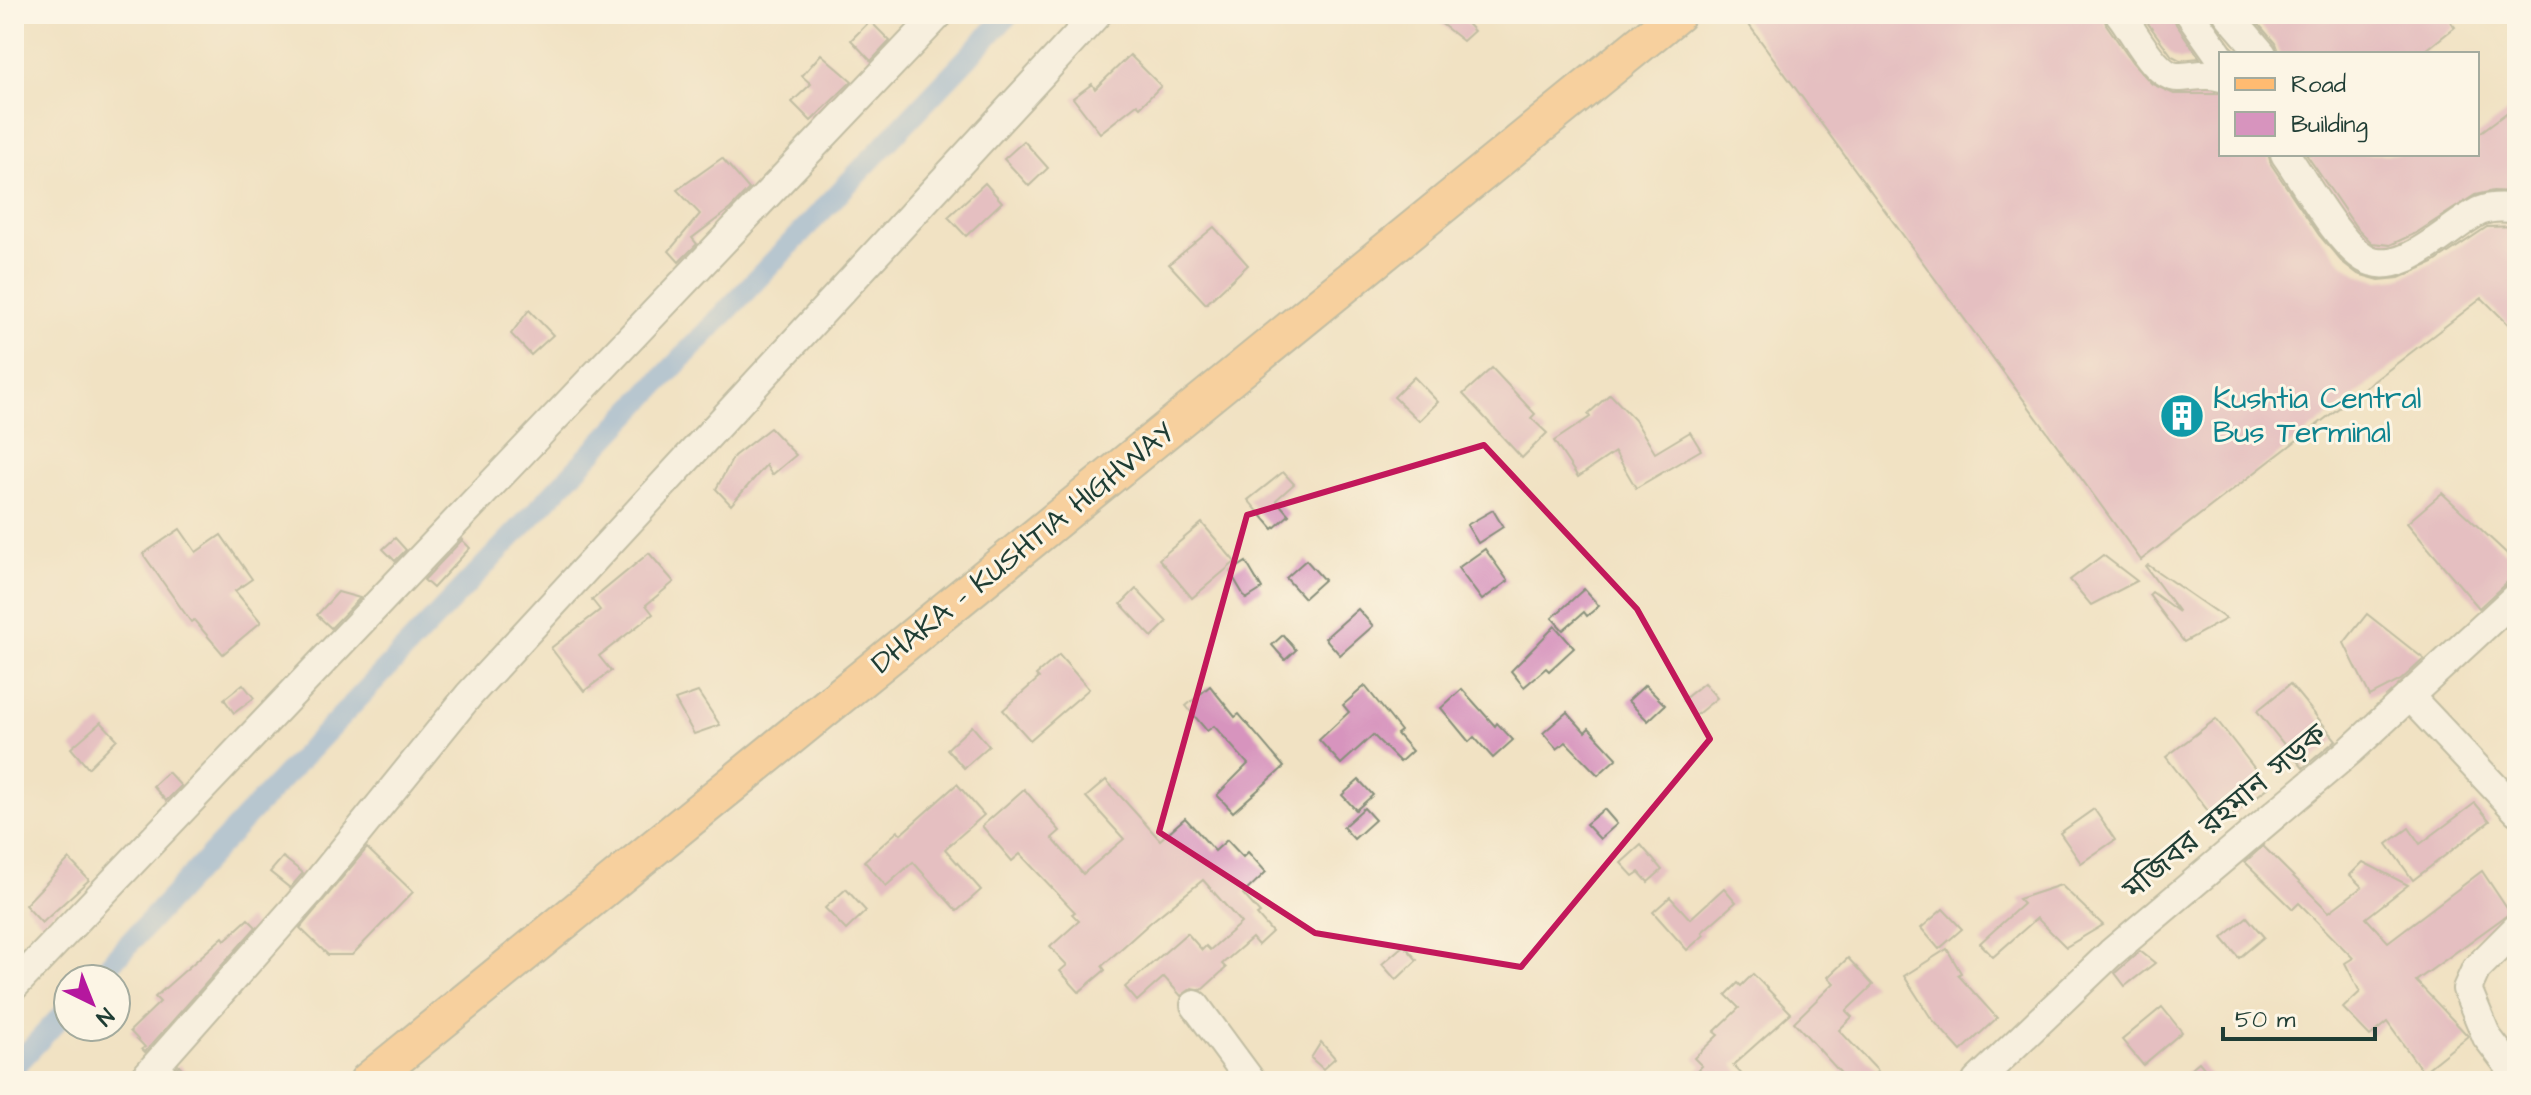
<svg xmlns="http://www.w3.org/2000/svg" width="2531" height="1095" viewBox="0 0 2531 1095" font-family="'Architects Daughter','Noto Sans Bengali',sans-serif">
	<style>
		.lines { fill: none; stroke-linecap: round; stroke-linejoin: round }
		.canal { stroke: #72a4dd; stroke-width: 22 }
		.building { fill: #d794be }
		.minor-casing { stroke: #88907c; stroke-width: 32 }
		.major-casing { stroke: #88907c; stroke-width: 40 }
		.minor { stroke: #fff; stroke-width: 28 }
		.major { stroke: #ffbb71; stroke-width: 36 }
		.marked { fill: none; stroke: #c2185b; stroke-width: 6; stroke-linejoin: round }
		.labels { text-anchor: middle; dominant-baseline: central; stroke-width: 6; stroke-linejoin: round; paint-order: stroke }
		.culture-label { font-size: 30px; fill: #0d838f; stroke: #fcf5e5; text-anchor: start }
		.street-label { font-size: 30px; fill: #1f3d34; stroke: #fcf5e5 }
	</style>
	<rect width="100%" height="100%" fill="#fcf5e5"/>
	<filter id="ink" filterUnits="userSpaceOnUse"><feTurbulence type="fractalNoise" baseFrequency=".0125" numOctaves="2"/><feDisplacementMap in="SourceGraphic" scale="16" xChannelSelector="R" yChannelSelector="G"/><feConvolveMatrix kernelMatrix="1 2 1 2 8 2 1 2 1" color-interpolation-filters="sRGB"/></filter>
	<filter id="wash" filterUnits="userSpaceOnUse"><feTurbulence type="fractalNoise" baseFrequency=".006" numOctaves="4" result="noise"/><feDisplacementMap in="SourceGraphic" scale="32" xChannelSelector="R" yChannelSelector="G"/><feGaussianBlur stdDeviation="1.8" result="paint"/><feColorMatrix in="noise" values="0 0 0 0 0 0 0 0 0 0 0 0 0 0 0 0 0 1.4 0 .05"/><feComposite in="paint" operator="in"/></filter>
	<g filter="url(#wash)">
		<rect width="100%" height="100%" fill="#f1e2c3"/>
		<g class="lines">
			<g class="canal">
				<path d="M96 979 273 788 1009 14"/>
				<path d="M14 1067 68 1009"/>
			</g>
		</g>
		<g id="blocks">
			<g class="building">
				<path d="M1429 14H1458L1474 31 1463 41Z"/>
				<path d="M1741 14H2103L2106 24 2132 62 2152 84 2174 94H2221V154H2268L2271 164 2319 235 2341 261 2358 274 2379 280 2399 278 2433 263 2487 227 2517 226V333L2482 298 2141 560Z"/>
				<path d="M2141 14H2173L2176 24 2200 58 2180 60 2172 56Z"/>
				<path d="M2250 14H2444L2455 27 2421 54H2279L2275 43Z"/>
				<path d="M870 21 890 41 871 61 851 40Z"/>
				<path d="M821 54 852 81 811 121 792 102 811 84 802 76Z"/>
				<path d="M1130 55 1161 86 1140 107 1137 104 1100 133 1073 98 1092 84 1095 89Z"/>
				<path d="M2517 105V192L2493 191 2475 195 2416 233 2390 245 2372 243 2356 227 2306 154H2477V135Z"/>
				<path d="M1024 141 1048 168 1029 186 1004 159Z"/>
				<path d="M722 158 749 189 730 209 692 238 697 244 679 262 669 251 700 214 677 190Z"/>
				<path d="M985 183 1002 202 966 236 948 217Z"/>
				<path d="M1214 227 1248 265 1206 304 1169 264Z"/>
				<path d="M529 310 553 335 531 355 511 334Z"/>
				<path d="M1492 368 1535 414 1531 418 1547 433 1522 458 1463 394Z"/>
				<path d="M1414 377 1438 402 1419 421 1394 397Z"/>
				<path d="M1610 394 1635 420 1655 453 1690 432 1701 450 1636 488 1615 452 1578 477 1554 441 1590 417 1588 414Z"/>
				<path d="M770 428 796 455 772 475 766 465 731 505 716 489 734 456Z"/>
				<path d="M1283 472 1294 484 1276 500 1289 515 1273 529 1248 500Z"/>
				<path d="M2442 493 2517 563V573L2479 608 2407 523Z"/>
				<path d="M1493 510 1503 527 1478 543 1467 525Z"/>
				<path d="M1202 523 1235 562 1192 598 1159 559Z"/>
				<path d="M180 529 196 552 221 535 252 579 235 591 261 622 223 654 194 620 191 622 143 554Z"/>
				<path d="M395 538 406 550 395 561 383 549Z"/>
				<path d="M462 540 470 548 433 588 424 580Z"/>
				<path d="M1485 549 1508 581 1482 600 1458 568Z"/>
				<path d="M649 553 674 582 646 605 653 614 599 656 611 671 584 691 551 648 600 610 592 600Z"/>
				<path d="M2103 555 2137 581 2091 605 2070 580Z"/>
				<path d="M1306 560 1324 580 1304 598 1286 578Z"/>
				<path d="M1246 562 1262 589 1246 599 1230 572Z"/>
				<path d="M2148 565 2226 619 2184 642 2149 595 2152 592 2179 612 2146 567Z"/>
				<path d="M1136 589 1167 622 1152 637 1121 604Z"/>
				<path d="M1584 589 1599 606 1587 616 1584 612 1563 630 1552 618Z"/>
				<path d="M338 592 360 598 331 628 317 615Z"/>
				<path d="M1358 609 1373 626 1340 655 1325 638Z"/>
				<path d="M2367 614 2424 659 2401 680 2370 696 2344 643Z"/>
				<path d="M1555 626 1574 648 1549 671 1546 668 1524 687 1511 671Z"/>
				<path d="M1283 635 1296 650 1285 660 1272 645Z"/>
				<path d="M1059 655 1089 689 1030 740 1003 710 1039 678 1036 675Z"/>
				<path d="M1704 683 1717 698 1695 716 1683 700Z"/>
				<path d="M243 684 254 698 234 713 224 699Z"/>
				<path d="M2290 684 2336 740 2303 768 2257 711Z"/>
				<path d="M1645 685 1665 705 1648 721 1628 701Z"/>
				<path d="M1210 686 1235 717 1239 714 1284 767 1233 812 1217 795 1248 764 1214 726 1207 731 1186 706Z"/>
				<path d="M1365 686 1401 731 1397 734 1412 751 1400 762 1373 735 1341 764 1319 740 1349 712 1343 705Z"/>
				<path d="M1462 689 1495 726 1497 723 1513 740 1493 758 1474 737 1469 742 1441 708Z"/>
				<path d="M698 692 720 725 694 734 675 700Z"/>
				<path d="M1567 712 1585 732 1589 728 1617 758 1598 775 1566 742 1557 749 1543 733Z"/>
				<path d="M2216 719 2269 787 2219 825 2166 757Z"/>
				<path d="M101 722 117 739 88 768 71 748Z"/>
				<path d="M972 726 989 746 964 768 947 749Z"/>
				<path d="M168 772 181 786 166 801 153 786Z"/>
				<path d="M1106 780 1160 840 1185 818 1215 851 1227 840 1243 857 1248 852 1266 872 1243 894 1260 913 1257 915 1272 932 1258 945 1252 938 1222 964 1226 968 1202 990 1192 988 1181 996 1164 977 1137 1001 1125 987 1187 933 1202 950 1206 946 1210 950 1241 923 1203 880 1151 922 1102 966 1105 970 1079 992 1060 971 1067 965 1050 947 1079 921 1072 914 1075 912 1020 854 1012 861 982 826 1024 789 1060 831 1052 838 1083 874 1124 839 1086 797Z"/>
				<path d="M1359 780 1373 795 1356 810 1342 795Z"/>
				<path d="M957 784 984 815 945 849 981 890 957 911 913 862 886 886 864 861 898 831 901 834Z"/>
				<path d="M2475 803 2490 821 2413 880 2387 844 2409 828 2420 844Z"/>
				<path d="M1364 808 1375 820 1354 839 1343 827Z"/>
				<path d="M1604 809 1617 824 1600 839 1586 824Z"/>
				<path d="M2094 809 2115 840 2081 863 2060 833Z"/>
				<path d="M1641 845 1662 870 1648 882 1639 872 1633 876 1621 863Z"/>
				<path d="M2263 846 2329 912 2362 887 2350 875 2363 862 2408 885 2366 918 2388 942 2482 871 2510 913 2416 981 2468 1036 2423 1072 2387 1022 2370 1036 2343 1008 2360 992 2345 963 2353 958 2299 903 2293 909 2245 862Z"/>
				<path d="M367 848 413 892 352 955H328L300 928Z"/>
				<path d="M283 857 303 873 290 888 270 872Z"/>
				<path d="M69 859 89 880 42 923 25 905Z"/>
				<path d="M2061 885 2103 925 2066 947 2037 918 1993 957 1980 943 2023 904 2018 899Z"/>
				<path d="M1724 888 1736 902 1702 932 1704 935 1687 950 1653 912 1670 897 1690 919Z"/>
				<path d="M846 889 866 911 846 930 825 908Z"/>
				<path d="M1943 909 1962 929 1939 949 1921 928Z"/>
				<path d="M2247 917 2264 937 2239 958 2222 938Z"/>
				<path d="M248 919 256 927 145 1052 142 1049 145 1047 130 1031 160 1002 155 997 223 937 225 940Z"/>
				<path d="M1404 945 1417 960 1396 980 1382 964Z"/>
				<path d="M1947 949 1961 973 1958 975 1997 1018 1961 1051 1931 1018 1904 976Z"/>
				<path d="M2140 951 2155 963 2125 986 2115 973Z"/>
				<path d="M1848 958 1873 985 1846 1011 1852 1017 1839 1030 1878 1071 1867 1081H1848L1794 1022 1834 983 1828 977Z"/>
				<path d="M1753 974 1791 1013 1733 1065 1748 1081H1687L1702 1066 1694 1058 1718 1035 1714 1032 1739 1008 1726 995 1738 983 1741 986Z"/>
				<path d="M2162 1007 2182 1032 2143 1065 2122 1040Z"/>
				<path d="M1321 1042 1335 1058 1323 1069 1311 1058Z"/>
				<path d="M2199 1062 2215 1081H2176Z"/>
				<path d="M179 1065 193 1081H165Z"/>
			</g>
		</g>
	</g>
	<g filter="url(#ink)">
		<use href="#blocks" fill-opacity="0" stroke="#88907c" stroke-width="2"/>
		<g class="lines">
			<g class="minor-casing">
				<g id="minor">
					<path d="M2120 14C2134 31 2155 77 2178 77 2193 77 2206 72 2221 77"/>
					<path d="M2190 14 2221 58"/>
					<path d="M2228 14 2262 54"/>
					<path d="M2285 154C2305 182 2337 241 2364 258 2401 281 2451 224 2480 211 2493 206 2505 207 2517 209"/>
					<path d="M2409 696 2517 811"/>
					<path d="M2517 928 2476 969 2467 989 2487 1037 2517 1076"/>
					<path d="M14 986 939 14"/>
					<path d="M1195 1005 1251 1081"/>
					<path d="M142 1081 311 890 469 695 1097 14"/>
					<path d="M1977 1081 2111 953 2351 750 2517 596"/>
				</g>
			</g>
			<g class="major-casing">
				<path id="major" d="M368 1081 1677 14"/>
			</g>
			<use href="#minor" class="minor"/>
			<use href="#major" class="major"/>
		</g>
	</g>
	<path d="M0 0H2531V1095H0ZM1484 445 1637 609 1710 739 1521 967 1315 933 1159 832 1247 515Z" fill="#f1e2c3" fill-opacity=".55" fill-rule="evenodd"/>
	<path class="marked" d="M1484 445 1637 609 1710 739 1521 967 1315 933 1159 832 1247 515Z"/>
	<defs>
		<g id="building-disc" transform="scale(2.3)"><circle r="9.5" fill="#0f9aa8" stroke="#fcf5e5"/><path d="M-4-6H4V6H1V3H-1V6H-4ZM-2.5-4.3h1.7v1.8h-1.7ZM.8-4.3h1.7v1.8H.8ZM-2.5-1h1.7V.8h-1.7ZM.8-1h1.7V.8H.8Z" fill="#fff"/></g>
	</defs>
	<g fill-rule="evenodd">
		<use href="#building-disc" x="2182" y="416"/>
	</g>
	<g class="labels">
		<g class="culture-label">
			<text x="2213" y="399">Kushtia Central<tspan x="2213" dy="34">Bus Terminal</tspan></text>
		</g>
		<g class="street-label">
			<text transform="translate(1023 548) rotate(-39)">DHAKA - KUSHTIA HIGHWAY</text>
			<text transform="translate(2225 812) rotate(-40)">মজিবর রহমান সড়ক</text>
		</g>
	</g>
	<rect width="2531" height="1095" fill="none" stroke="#fcf5e5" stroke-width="48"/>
	<rect x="2219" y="52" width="260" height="104" fill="#fcf5e5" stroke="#a4ab9e" stroke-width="2"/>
	<rect x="2235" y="78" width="40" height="12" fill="#ffbb71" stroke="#a4ab9e" stroke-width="2"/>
	<text x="2291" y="92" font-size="24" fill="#1f3d34">Road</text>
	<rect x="2235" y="112" width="40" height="24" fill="#d794be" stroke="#a4ab9e" stroke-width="2"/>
	<text x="2291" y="132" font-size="24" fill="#1f3d34">Building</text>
	<g transform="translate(92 1003) rotate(137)"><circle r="38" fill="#fcf5e5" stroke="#a4ab9e" stroke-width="2"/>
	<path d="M0-6L14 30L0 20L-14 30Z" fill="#b5179e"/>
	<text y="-12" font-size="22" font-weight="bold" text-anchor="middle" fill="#1f3d34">N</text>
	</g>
	<path d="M2223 1027v12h152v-12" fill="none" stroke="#1f3d34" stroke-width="4"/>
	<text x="2235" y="1027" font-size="24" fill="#1f3d34" stroke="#fcf5e5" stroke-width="6" paint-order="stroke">50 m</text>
</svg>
